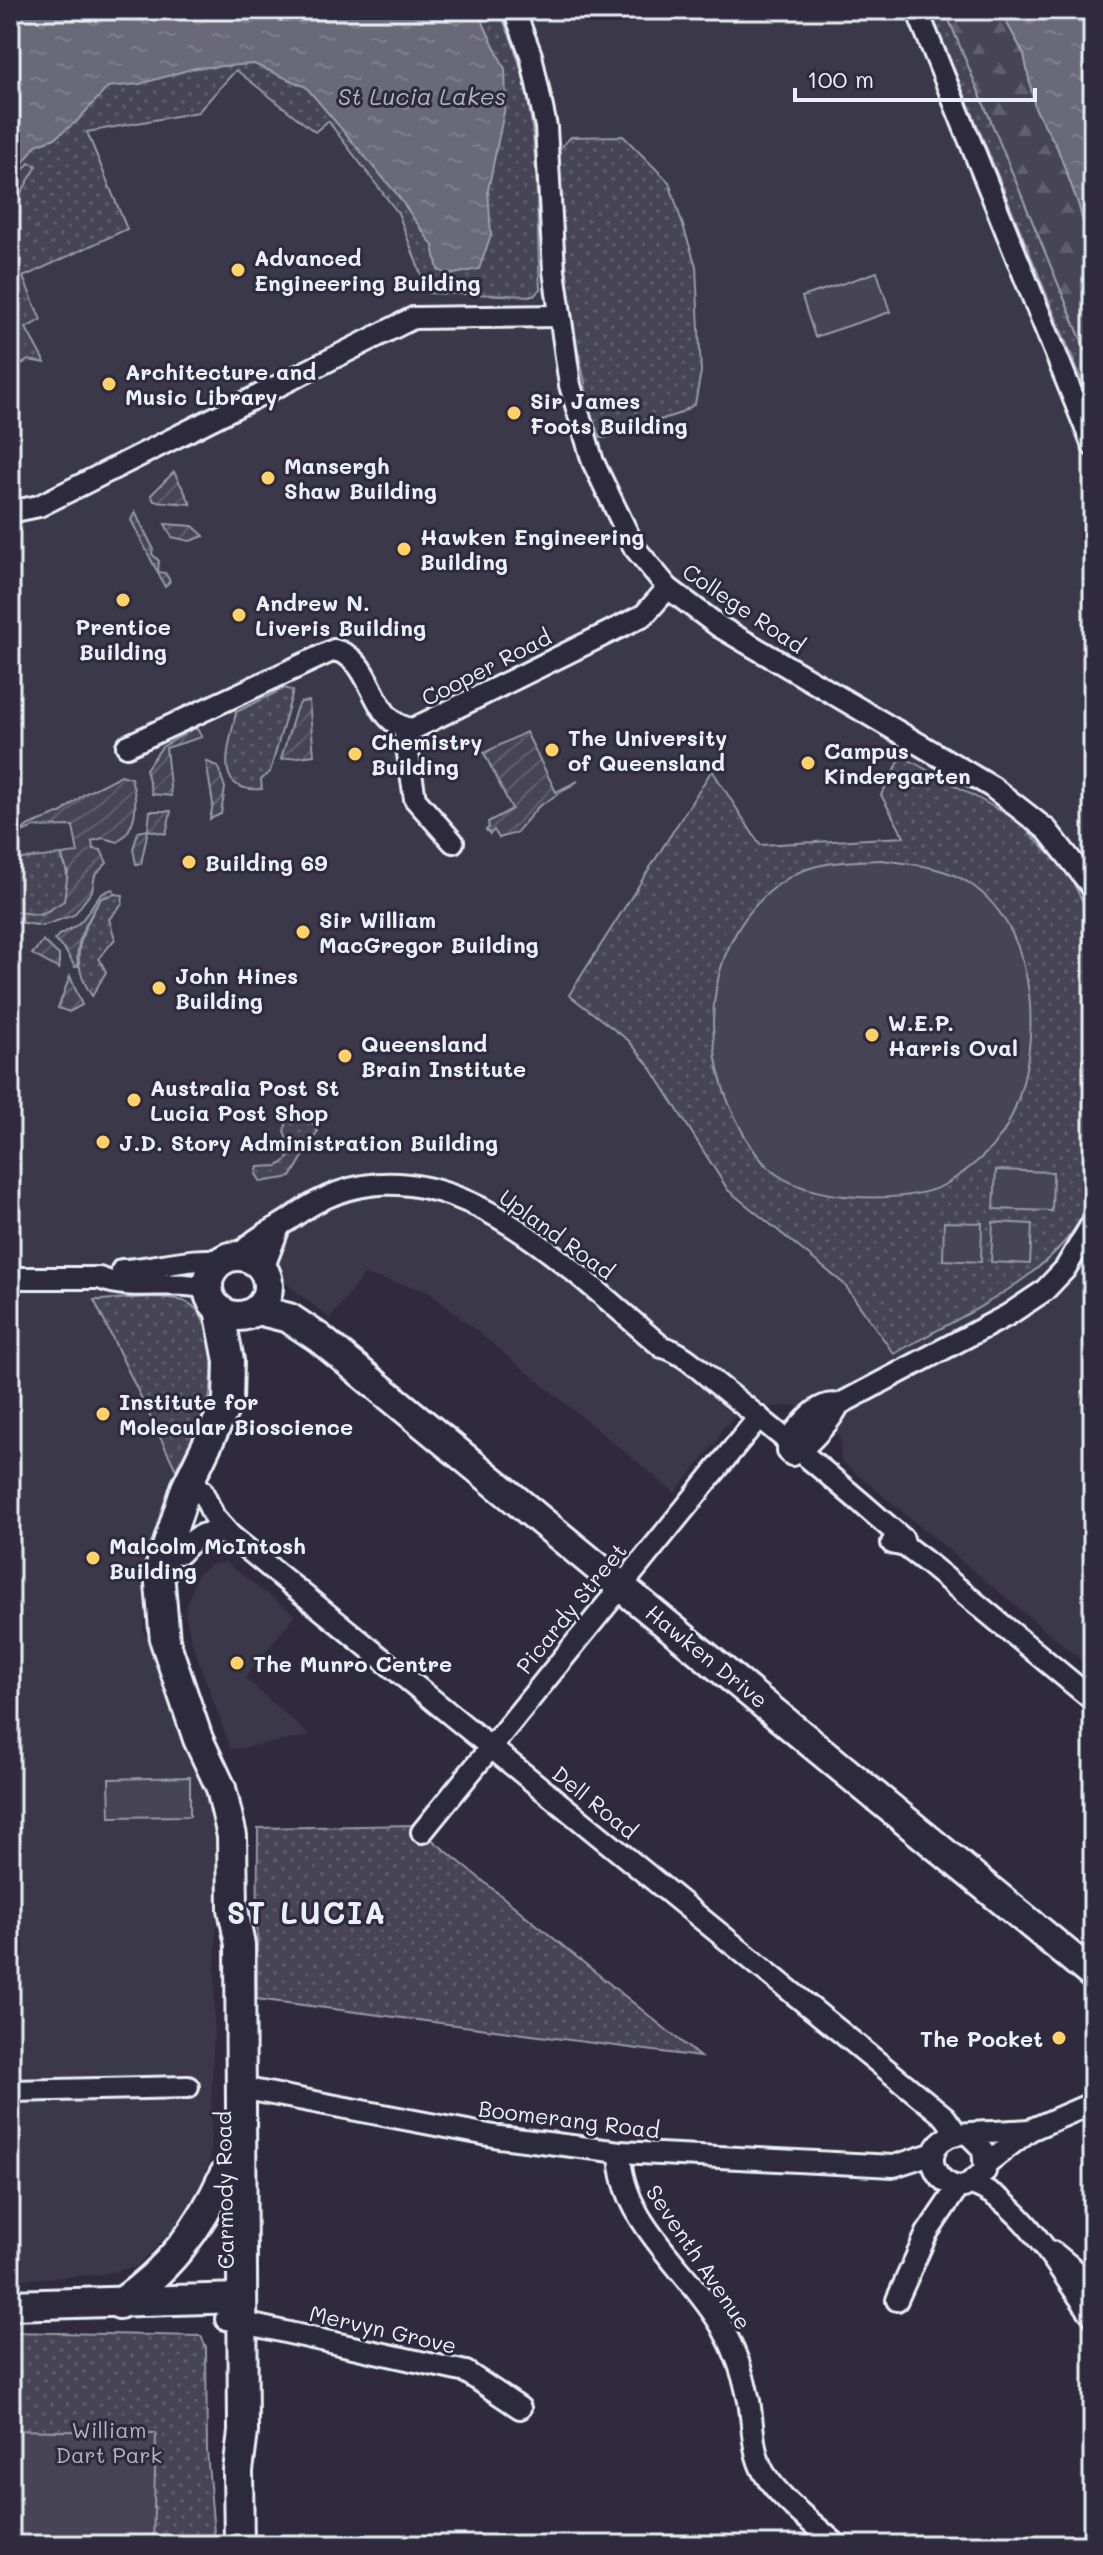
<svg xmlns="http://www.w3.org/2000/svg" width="1103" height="2555" viewBox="0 0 1103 2555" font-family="Mali,sans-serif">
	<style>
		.built { fill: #3b3749 }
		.grass { fill: url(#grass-dots); stroke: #979aa6; stroke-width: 2 }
		.forest { fill: url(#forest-firs); stroke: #979aa6; stroke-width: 2 }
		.garden { fill: url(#garden-furrows); stroke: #979aa6; stroke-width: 2 }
		.pitch { fill: #464455; stroke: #979aa6; stroke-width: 2 }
		.water { fill: url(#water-ripples); stroke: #9c9fab; stroke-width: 2 }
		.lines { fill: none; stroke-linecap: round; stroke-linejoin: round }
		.street-casing { stroke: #e8f1f8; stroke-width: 26 }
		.secondary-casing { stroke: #e8f1f8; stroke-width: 34 }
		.street { stroke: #2f2a3d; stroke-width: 20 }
		.secondary { stroke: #2f2a3d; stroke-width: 28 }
		.poi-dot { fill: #ffd166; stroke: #2f2a3d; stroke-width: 3 }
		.labels { text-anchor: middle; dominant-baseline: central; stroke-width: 6; stroke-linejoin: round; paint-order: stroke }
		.poi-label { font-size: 22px; font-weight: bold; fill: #e8f1f8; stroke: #2f2a3d; text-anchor: start }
		.street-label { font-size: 22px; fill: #e8f1f8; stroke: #2f2a3d }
		.park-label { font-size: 22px; fill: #afb4bf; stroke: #2f2a3d }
		.water-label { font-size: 24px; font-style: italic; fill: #afb4be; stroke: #2f2a3d }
		.district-label { font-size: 30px; font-weight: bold; letter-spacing: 2px; fill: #e8f1f8; stroke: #2f2a3d }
	</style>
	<defs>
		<pattern id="grass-dots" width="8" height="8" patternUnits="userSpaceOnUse" patternTransform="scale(2)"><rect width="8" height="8" fill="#464455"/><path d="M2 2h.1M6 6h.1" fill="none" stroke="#615f6e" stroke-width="1.8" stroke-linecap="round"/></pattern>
		<pattern id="forest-firs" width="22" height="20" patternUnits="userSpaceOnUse" patternTransform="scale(2)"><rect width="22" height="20" fill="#464455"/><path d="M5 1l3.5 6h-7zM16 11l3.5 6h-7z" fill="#615f6e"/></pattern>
		<pattern id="garden-furrows" width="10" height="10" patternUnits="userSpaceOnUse" patternTransform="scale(2)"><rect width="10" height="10" fill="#464455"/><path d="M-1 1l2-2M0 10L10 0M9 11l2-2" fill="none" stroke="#615f6e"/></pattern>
		<pattern id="water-ripples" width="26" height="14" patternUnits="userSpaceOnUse" patternTransform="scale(2)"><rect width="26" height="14" fill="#696978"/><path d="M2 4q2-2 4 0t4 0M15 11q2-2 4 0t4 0" fill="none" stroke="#7e7f8c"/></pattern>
	</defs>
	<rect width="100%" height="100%" fill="#2f2a3d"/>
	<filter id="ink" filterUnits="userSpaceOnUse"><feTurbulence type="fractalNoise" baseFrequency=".0125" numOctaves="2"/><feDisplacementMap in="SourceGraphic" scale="16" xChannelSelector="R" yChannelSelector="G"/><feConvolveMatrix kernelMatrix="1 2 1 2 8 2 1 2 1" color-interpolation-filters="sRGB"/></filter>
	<g filter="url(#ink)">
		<g class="built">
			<path d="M10 10H1000L1079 206 1093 262V1670L841 1461 840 1436 797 1406 768 1407 757 1398 721 1430 718 1440 675 1493 426 1290 364 1275 330 1319 288 1285 265 1253 239 1239 219 1246 197 1272 199 1303 213 1324 212 1404 155 1552 143 1629 215 1811 219 1847 210 2159 193 2210 136 2267 97 2275 10 2280Z"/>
			<path d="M225 1562 295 1615 245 1678 310 1736 231 1750 190 1637 185 1611 197 1574 210 1565Z"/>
		</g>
		<g class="grass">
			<path d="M10 10H498C543 94 535 196 540 289L534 296 428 293 398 213 328 121 315 132 236 70 198 112 87 132 127 229 23 277 41 320 26 328 45 363 28 360 10 372Z"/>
			<path d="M930 10H945L1093 368V408Z"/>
			<path d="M623 136 669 182 696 266 701 372 695 404 678 414 605 438H601C590 420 588 398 584 378 566 302 563 226 559 149L571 137Z"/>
			<path d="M285 688 293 691 270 772 261 780 262 789C210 794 230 745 236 712Z"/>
			<path d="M902 756 1017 820 1068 873 1093 921V1197C1059 1277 965 1313 894 1354L844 1284 728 1190 651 1068 629 1041 569 995 712 770 760 845 904 837 881 795Z"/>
			<path d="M20 855 21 859 61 855C69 871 68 884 64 901 48 914 30 919 10 911V857Z"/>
			<path d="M115 894 123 895 122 904 109 919 115 939 99 958 106 972 92 996C68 960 80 933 101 898Z"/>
			<path d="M291 1110 303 1111 318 1131 291 1177 261 1182 256 1174 258 1167 278 1166 288 1159 290 1148 284 1131Z"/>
			<path d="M94 1300C118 1300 158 1294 180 1300 216 1308 216 1375 208 1403 202 1426 186 1449 176 1470Z"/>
			<path d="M414 1825 700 2057 257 1999 258 1828Z"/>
			<path d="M10 2332 201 2336 206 2347 207 2451 215 2545H10Z"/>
		</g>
		<g class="forest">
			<path d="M945 10H1000L1024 54 1035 108 1057 147 1079 206 1093 262V368Z"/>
			<path d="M29 163 37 166 21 193 18 213 10 224V185Z"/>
		</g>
		<g class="garden">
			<path d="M174 472 191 504 154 501 151 495Z"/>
			<path d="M135 512 153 548 152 554 159 561 158 572 165 573 170 581 165 587 131 520Z"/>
			<path d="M165 524 193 526 204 536 190 541 172 537Z"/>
			<path d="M309 701 314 755 281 759 296 709 301 702Z"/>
			<path d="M193 729H197L202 737 166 748 171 796 152 794 146 769 162 747Z"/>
			<path d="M526 732 556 792 578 781 538 807 516 833 499 838 494 830 490 834 486 830 489 827 488 822 512 809 484 753Z"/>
			<path d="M206 761 218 767 225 788 221 814 210 819 213 804Z"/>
			<path d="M121 775 131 778C138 801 138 826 118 842L103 838 92 841 93 849 101 850 107 863 95 875 92 891 74 915 42 926 13 921 10 911 41 915 64 901 68 872 61 855 78 853 73 826 34 827 17 834 29 825 61 813 84 794Z"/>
			<path d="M150 811H171L166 834 148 830 141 864H136L133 849 138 832 148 830Z"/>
			<path d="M113 889 115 894 101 898C88 920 74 940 78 966L75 967 65 950 54 940C61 931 73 930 81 921 93 908 95 893 113 889Z"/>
			<path d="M43 941 59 955V969L32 954Z"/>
			<path d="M70 976 82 1005 69 1012 58 1008Z"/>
		</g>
		<g class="pitch">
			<path d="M877 272 890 312 815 337 802 297Z"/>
			<path d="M882 860C911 864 943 866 969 883 1043 932 1043 1055 1007 1126 995 1148 972 1167 951 1181 924 1199 876 1199 845 1196 822 1194 795 1187 776 1174 759 1161 746 1140 737 1121 695 1041 706 930 788 878 814 861 851 861 882 860Z"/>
			<path d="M996 1170 1053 1172 1052 1211 994 1209Z"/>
			<path d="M944 1222 982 1223 981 1262 943 1260Z"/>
			<path d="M993 1222 1032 1224 1030 1264 991 1262Z"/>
			<path d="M190 1777V1816L110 1817 109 1779Z"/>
			<path d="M10 2430 156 2433 153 2545H10Z"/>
		</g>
		<g class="water">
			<path d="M10 10H477L505 69 506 102 488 190 491 235 479 269 449 275 438 270 433 246 396 193 306 87 254 64 195 68 140 84 108 87 77 121 55 138 36 145 10 181Z"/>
			<path d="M1000 10H1093V262L1079 206 1057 147 1035 108 1024 54Z"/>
		</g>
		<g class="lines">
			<g class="street-casing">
				<g id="street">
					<path d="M514 10 531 55 546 127 554 271 570 385 593 462 634 547 668 588 720 627 992 787 1047 830 1093 888"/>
					<path d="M917 10 1093 446"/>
					<path d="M10 512 39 506 413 318 560 316"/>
					<path d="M404 728 415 799 453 842"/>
					<path d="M127 746 334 650C377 659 368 725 413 729L644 615 668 588"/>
					<path d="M240 1256C254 1236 274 1231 293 1217 429 1118 562 1263 662 1347 683 1351 705 1375 722 1388 784 1437 844 1487 903 1539L905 1546"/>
					<path d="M263 1269 279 1227"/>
					<path d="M122 1270C153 1269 194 1256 222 1261"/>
					<path d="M10 1278H99C133 1292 173 1278 209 1289"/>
					<path d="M788 1451V1440C801 1426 817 1400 838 1405L1008 1315 1044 1291 1065 1269 1093 1222"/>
					<path d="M792 1455C803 1452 836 1415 838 1405"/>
					<path d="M202 1491 214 1517 230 1535 945 2117 957 2134"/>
					<path d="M892 1543 905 1546 925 1561 1093 1700"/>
					<path d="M180 1553C198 1533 205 1530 230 1535"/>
					<path d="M422 1832 759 1417"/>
					<path d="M241 2088 499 2137 620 2152 894 2166 934 2153"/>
					<path d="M10 2091 188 2087"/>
					<path d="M968 2134 983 2149 985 2171 964 2187C936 2188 919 2152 948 2137 959 2131 1013 2132 1030 2130"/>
					<path d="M620 2152C621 2224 689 2269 722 2327 735 2350 744 2375 749 2401 753 2423 752 2453 764 2473 781 2500 813 2523 837 2545"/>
					<path d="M987 2163 1030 2130 1093 2103"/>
					<path d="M971 2184C1023 2200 1061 2275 1093 2316"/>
					<path d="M1053 2252 1093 2285"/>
					<path d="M897 2300 927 2233 958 2187"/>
					<path d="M226 2319 466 2372 520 2408"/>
				</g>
			</g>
			<g class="secondary-casing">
				<g id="secondary">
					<circle cx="238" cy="1286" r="30"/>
					<path d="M219 1309 229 1361 228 1401 186 1488 159 1572 165 1641 198 1739 221 1788 232 1836 233 1909 240 1945 243 2432 238 2471 239 2545"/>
					<path d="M257 1310 289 1318 319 1338 1093 1975"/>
					<path d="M119 2304C169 2269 199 2230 224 2175"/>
					<path d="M10 2305 240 2298"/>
				</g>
			</g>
			<use href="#street" class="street"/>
			<use href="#secondary" class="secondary"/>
		</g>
	</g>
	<g class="poi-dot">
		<circle cx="238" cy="270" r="8"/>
		<circle cx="109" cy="384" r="8"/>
		<circle cx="514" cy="413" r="8"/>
		<circle cx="268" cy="478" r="8"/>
		<circle cx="404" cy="549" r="8"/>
		<circle cx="123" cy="600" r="8"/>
		<circle cx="239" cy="615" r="8"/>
		<circle cx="552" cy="750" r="8"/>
		<circle cx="355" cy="754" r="8"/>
		<circle cx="808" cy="763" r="8"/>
		<circle cx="189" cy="862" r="8"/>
		<circle cx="303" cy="932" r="8"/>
		<circle cx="159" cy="988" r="8"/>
		<circle cx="872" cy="1035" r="8"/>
		<circle cx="345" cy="1056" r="8"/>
		<circle cx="134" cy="1100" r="8"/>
		<circle cx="103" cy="1142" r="8"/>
		<circle cx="103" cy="1414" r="8"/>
		<circle cx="93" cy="1558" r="8"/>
		<circle cx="237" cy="1663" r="8"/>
		<circle cx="1059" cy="2038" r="8"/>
	</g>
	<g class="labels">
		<g class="poi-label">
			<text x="254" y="257">Advanced<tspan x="254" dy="25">Engineering Building</tspan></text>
			<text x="125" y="371">Architecture and<tspan x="125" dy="25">Music Library</tspan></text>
			<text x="530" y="400">Sir James<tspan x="530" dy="25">Foots Building</tspan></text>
			<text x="284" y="465">Mansergh<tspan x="284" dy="25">Shaw Building</tspan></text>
			<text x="420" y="536">Hawken Engineering<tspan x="420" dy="25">Building</tspan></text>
			<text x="255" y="602">Andrew N.<tspan x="255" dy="25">Liveris Building</tspan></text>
			<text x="123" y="626" text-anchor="middle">Prentice<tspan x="123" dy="25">Building</tspan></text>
			<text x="568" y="737">The University<tspan x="568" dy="25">of Queensland</tspan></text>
			<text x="371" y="741">Chemistry<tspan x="371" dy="25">Building</tspan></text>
			<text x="824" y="750">Campus<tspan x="824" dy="25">Kindergarten</tspan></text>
			<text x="205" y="862">Building 69</text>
			<text x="319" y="919">Sir William<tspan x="319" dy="25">MacGregor Building</tspan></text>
			<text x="175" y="975">John Hines<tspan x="175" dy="25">Building</tspan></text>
			<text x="888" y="1022">W.E.P.<tspan x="888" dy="25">Harris Oval</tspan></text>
			<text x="361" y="1043">Queensland<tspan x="361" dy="25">Brain Institute</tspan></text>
			<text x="150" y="1087">Australia Post St<tspan x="150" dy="25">Lucia Post Shop</tspan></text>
			<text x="119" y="1142">J.D. Story Administration Building</text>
			<text x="119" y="1401">Institute for<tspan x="119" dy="25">Molecular Bioscience</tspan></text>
			<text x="109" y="1545">Malcolm McIntosh<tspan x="109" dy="25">Building</tspan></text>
			<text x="253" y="1663">The Munro Centre</text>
			<text x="1043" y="2038" text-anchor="end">The Pocket</text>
		</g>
		<g class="street-label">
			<text transform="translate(744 608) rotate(34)">College Road</text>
			<text transform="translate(486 667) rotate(-27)">Cooper Road</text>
			<text transform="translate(557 1234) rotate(36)">Upland Road</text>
			<text transform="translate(571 1608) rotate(-51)">Picardy Street</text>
			<text transform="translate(707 1656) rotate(39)">Hawken Drive</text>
			<text transform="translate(595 1802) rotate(39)">Dell Road</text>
			<text transform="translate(569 2119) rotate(7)">Boomerang Road</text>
			<text transform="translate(224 2190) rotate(-91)">Carmody Road</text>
			<text transform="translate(699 2257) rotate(56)">Seventh Avenue</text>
			<text transform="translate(383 2329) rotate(13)">Mervyn Grove</text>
		</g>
		<g class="park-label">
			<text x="109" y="2429">William<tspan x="109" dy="25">Dart Park</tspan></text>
		</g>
		<g class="water-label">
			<text x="422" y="95">St Lucia Lakes</text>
		</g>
		<g class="district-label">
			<text x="307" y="1912">ST LUCIA</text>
		</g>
	</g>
	<rect width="1103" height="2555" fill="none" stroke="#2f2a3d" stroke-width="40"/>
	<rect x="20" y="20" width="1063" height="2515" fill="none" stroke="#e8f1f8" stroke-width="3" filter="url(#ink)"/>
	<path d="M795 88v12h240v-12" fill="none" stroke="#e8f1f8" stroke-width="4"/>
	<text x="807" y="88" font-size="24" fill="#e8f1f8" stroke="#2f2a3d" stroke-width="6" paint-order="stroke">100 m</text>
</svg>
